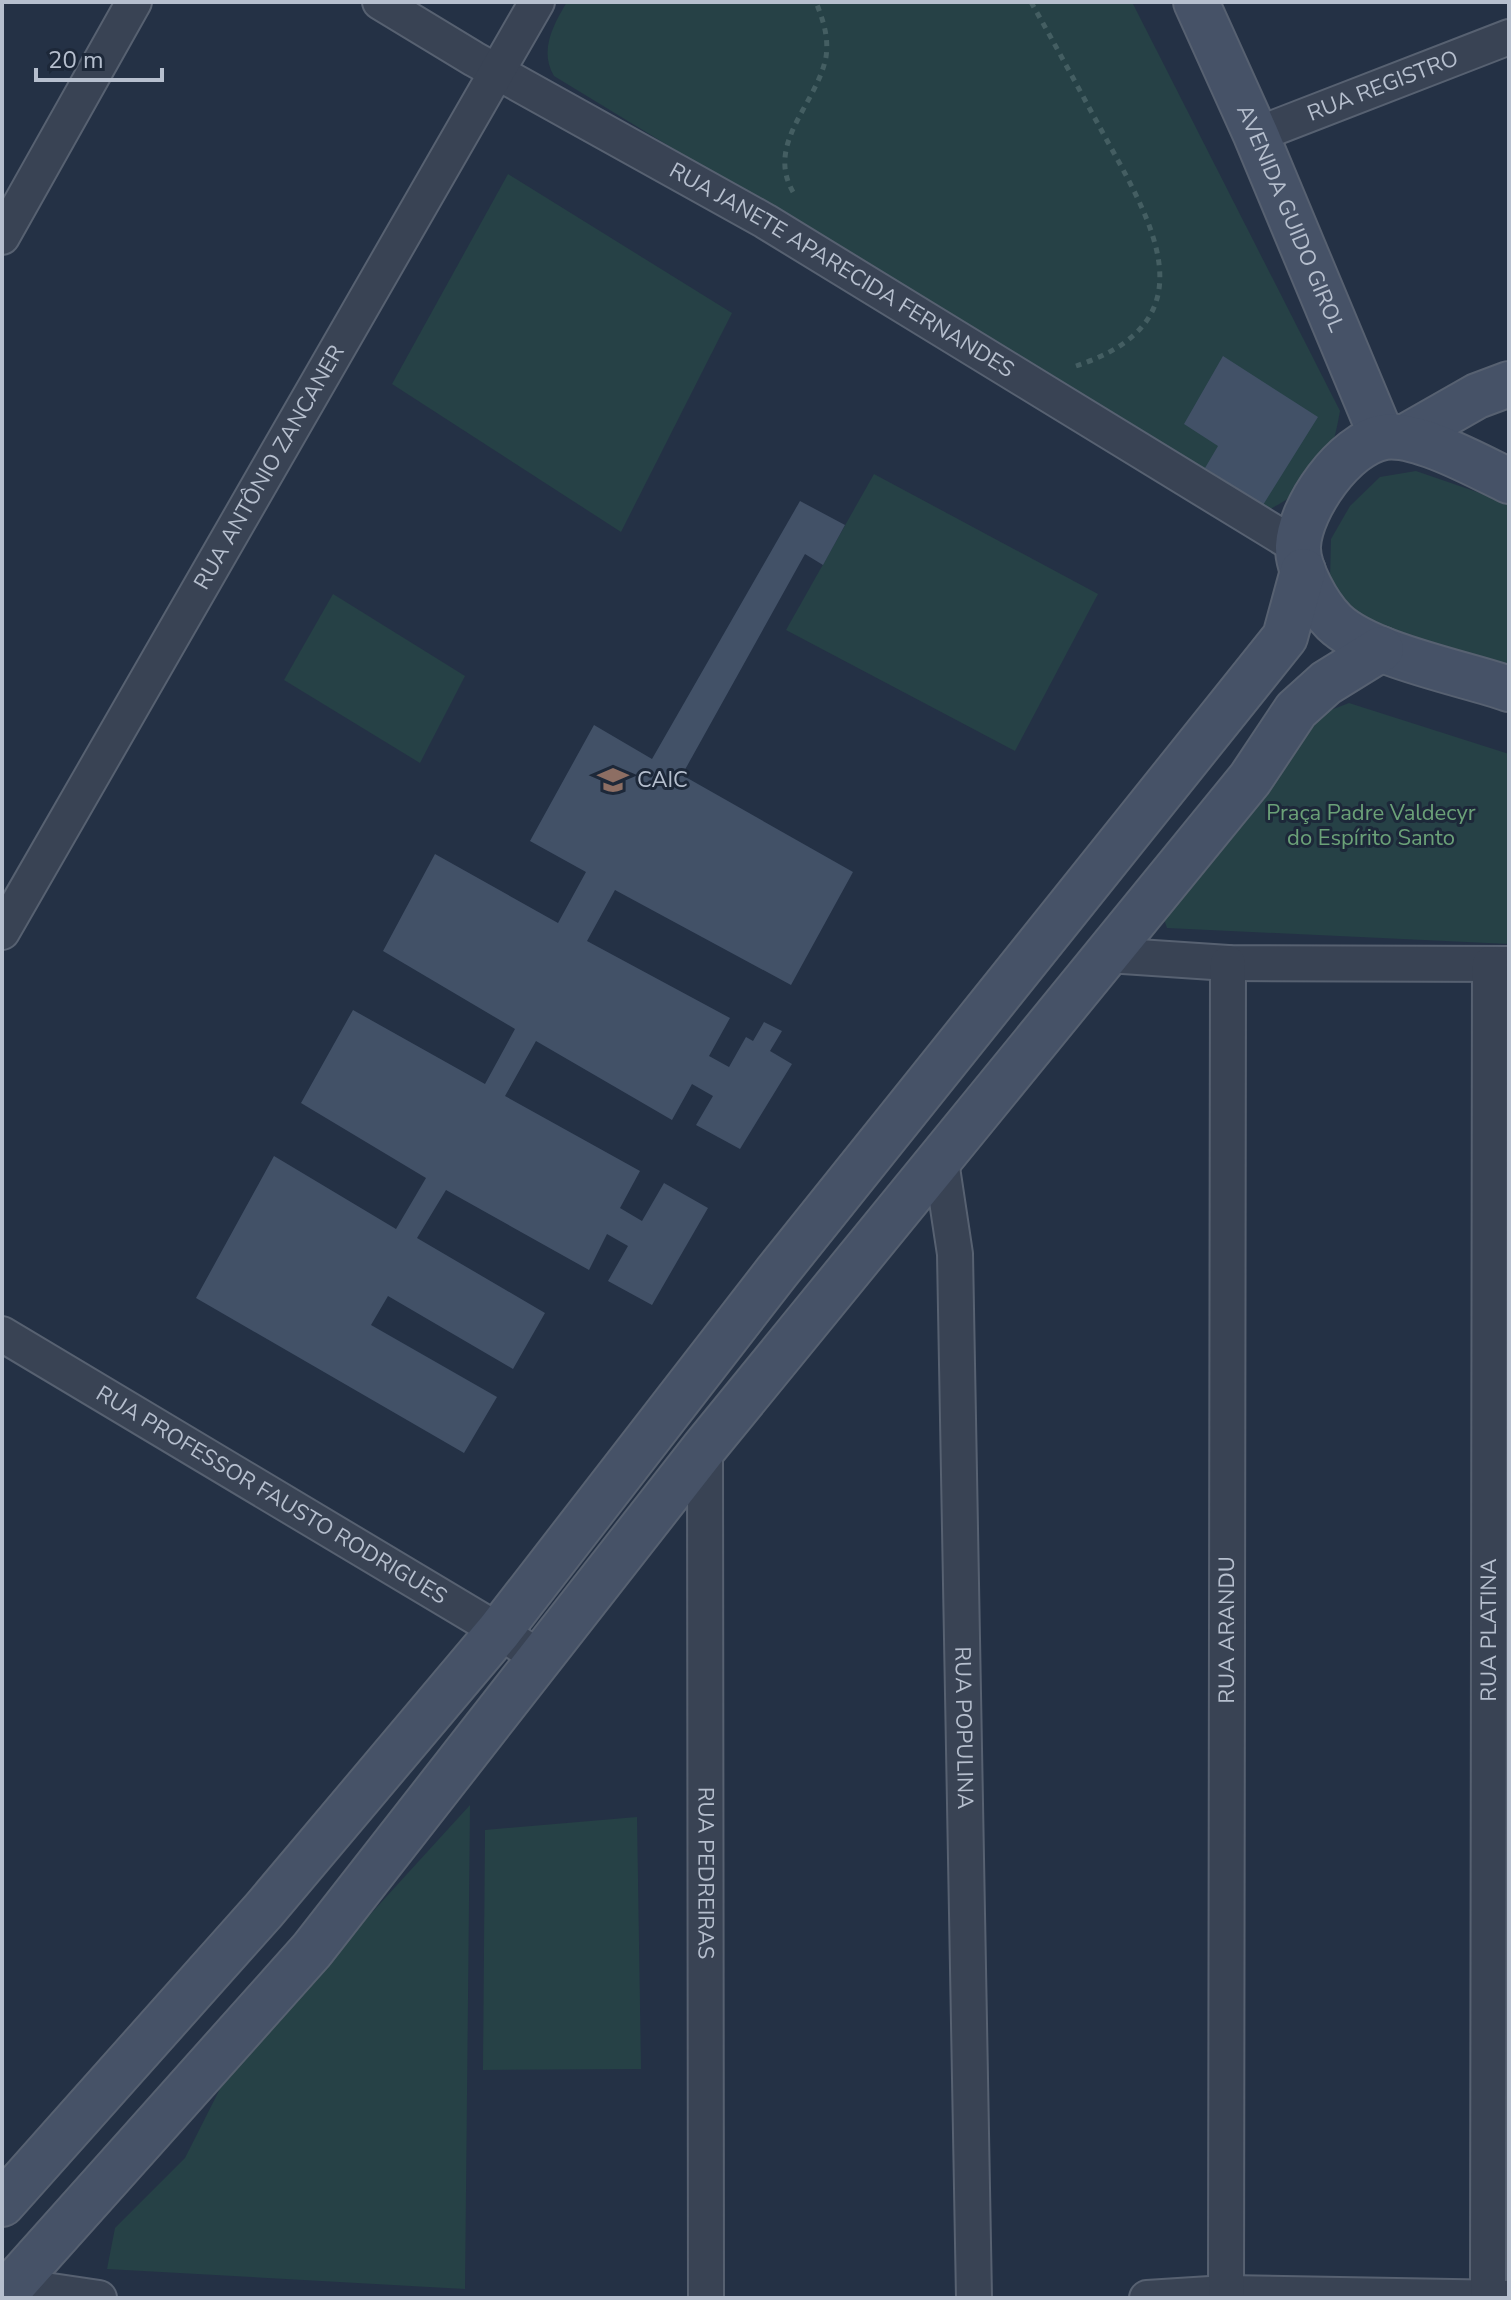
<svg xmlns="http://www.w3.org/2000/svg" width="1511" height="2300" viewBox="0 0 1511 2300" font-family="'Nunito Sans',sans-serif">
	<style>
		.green { fill: #264146 }
		.building { fill: #425167 }
		.lines { fill: none; stroke-linecap: round; stroke-linejoin: round }
		.street-casing { stroke: #576171; stroke-width: 38 }
		.secondary-casing { stroke: #576171; stroke-width: 48 }
		.path { stroke: #445e62; stroke-width: 5; stroke-dasharray: 6 6; stroke-linecap: butt }
		.street { stroke: #394354; stroke-width: 34 }
		.secondary { stroke: #465267; stroke-width: 44 }
		.labels { text-anchor: middle; dominant-baseline: central; stroke-width: 6; stroke-linejoin: round; paint-order: stroke }
		.street-label { font-size: 22px; fill: #b6bfce; stroke: #1d2839 }
		.poi-label { font-size: 22px; fill: #b6bfce; stroke: #1d2839; text-anchor: start }
		.park-label { font-size: 22px; fill: #6ba178; stroke: #1d2839 }
	</style>
	<rect width="100%" height="100%" fill="#243145"/>
	<g class="green">
		<path d="M567 2H1132L1340 411C1330 468 1317 483 1267 511L554 76C539 51 553 25 567 2Z"/>
		<path d="M508 174 732 313 621 532 392 384Z"/>
		<path d="M1416 471 1509 503V677L1349 617 1330 580 1331 539 1350 506 1380 477Z"/>
		<path d="M874 474 1098 594 1015 751 786 630Z"/>
		<path d="M333 594 465 676 420 763 284 680Z"/>
		<path d="M1349 703 1509 754V944L1167 928 1162 913 1300 722Z"/>
		<path d="M470 1805 465 2289 107 2269 115 2228 185 2158 231 2067Z"/>
		<path d="M637 1817 641 2069 483 2070 485 1830Z"/>
	</g>
	<g class="building">
		<path d="M1223 356 1318 417 1263 505 1205 468 1218 446 1184 424Z"/>
		<path d="M800 501 845 525 823 565 805 554 682 775 853 872 791 985 615 890 587 941 730 1018 709 1056 729 1067 746 1037 753 1041 764 1022 782 1031 770 1051 792 1064 740 1149 696 1125 713 1096 692 1084 672 1120 536 1041 505 1096 640 1171 620 1208 642 1221 664 1183 708 1208 652 1305 608 1281 628 1246 607 1234 589 1270 446 1190 417 1238 545 1313 513 1369 388 1296 371 1325 497 1397 464 1453 196 1298 274 1156 396 1229 426 1178 301 1103 353 1010 485 1084 515 1029 383 951 435 854 558 923 586 872 530 841 594 725 652 759Z"/>
	</g>
	<g class="lines">
		<g class="street-casing">
			<g id="street">
				<path id="s1" d="M380 2 474 59 765 221 1298 547"/>
				<path id="s2" d="M1256 135 1509 37"/>
				<path d="M2 237 134 2"/>
				<path id="s3" d="M2 932 537 2"/>
				<path d="M1108 955 1228 963 1509 964"/>
				<path id="s4" d="M941 1161 955 1254 974 2298"/>
				<path id="s5" d="M2 1334 499 1631 541 1659"/>
				<path id="s6" d="M705 1447 706 2298"/>
				<path d="M2 2280 11 2285 99 2298"/>
				<path d="M1147 2298 1226 2293 1509 2298"/>
				<path id="s7" d="M1226 2298 1228 963"/>
				<path id="s8" d="M1488 2298 1490 964"/>
			</g>
		</g>
		<g class="secondary-casing">
			<g id="secondary">
				<path id="s9" d="M1196 2 1256 135 1382 437"/>
				<path d="M1405 437 1477 396 1509 384"/>
				<path d="M1509 481C1478 466 1417 432 1384 437 1344 444 1300 508 1298 546 1297 569 1318 606 1334 622 1368 655 1463 673 1509 689"/>
				<path d="M2 2204 264 1910 499 1631 776 1273 1285 637 1303 571"/>
				<path d="M2 2297 312 1950 705 1447 1250 779 1296 710 1326 683 1381 649"/>
			</g>
		</g>
		<g class="path">
			<path d="M1031 2C1056 46 1080 91 1104 135 1153 224 1212 321 1076 366"/>
			<path d="M793 192C765 143 817 104 826 57 829 37 823 20 816 2"/>
		</g>
		<use href="#street" class="street"/>
		<use href="#secondary" class="secondary"/>
	</g>
	<defs>
		<g id="school-bare" transform="scale(2.4)"><path d="M0-5L7-2L0 1L-7-2ZM-4 1L0 2.5L4 1V4Q0 6-4 4Z" fill="#8d6e63" stroke="#1d2839" stroke-width="2.5" paint-order="stroke"/></g>
	</defs>
	<g fill-rule="evenodd">
		<use href="#school-bare" x="613" y="780"/>
	</g>
	<g class="labels">
		<g class="street-label">
			<text stroke="none"><textPath href="#s2" startOffset="136">RUA REGISTRO</textPath></text>
			<text stroke="none"><textPath href="#s9" startOffset="236">AVENIDA GUIDO GIROL</textPath></text>
			<text stroke="none"><textPath href="#s1" startOffset="534">RUA JANETE APARECIDA FERNANDES</textPath></text>
			<text stroke="none"><textPath href="#s3" startOffset="536">RUA ANTÔNIO ZANCANER</textPath></text>
			<text stroke="none"><textPath href="#s5" startOffset="314">RUA PROFESSOR FAUSTO RODRIGUES</textPath></text>
			<text stroke="none"><textPath href="#s7" startOffset="668">RUA ARANDU</textPath></text>
			<text stroke="none"><textPath href="#s8" startOffset="668">RUA PLATINA</textPath></text>
			<text stroke="none"><textPath href="#s4" startOffset="568">RUA POPULINA</textPath></text>
			<text stroke="none"><textPath href="#s6" startOffset="426">RUA PEDREIRAS</textPath></text>
		</g>
		<g class="poi-label">
			<text x="637" y="780">CAIC</text>
		</g>
		<g class="park-label">
			<text x="1371" y="813">Praça Padre Valdecyr<tspan x="1371" dy="25">do Espírito Santo</tspan></text>
		</g>
	</g>
	<rect width="1511" height="2300" fill="none" stroke="#b6bfce" stroke-width="8"/>
	<path d="M36 68v12h126v-12" fill="none" stroke="#b6bfce" stroke-width="4"/>
	<text x="48" y="68" font-size="24" fill="#b6bfce" stroke="#1d2839" stroke-width="6" paint-order="stroke">20 m</text>
</svg>
